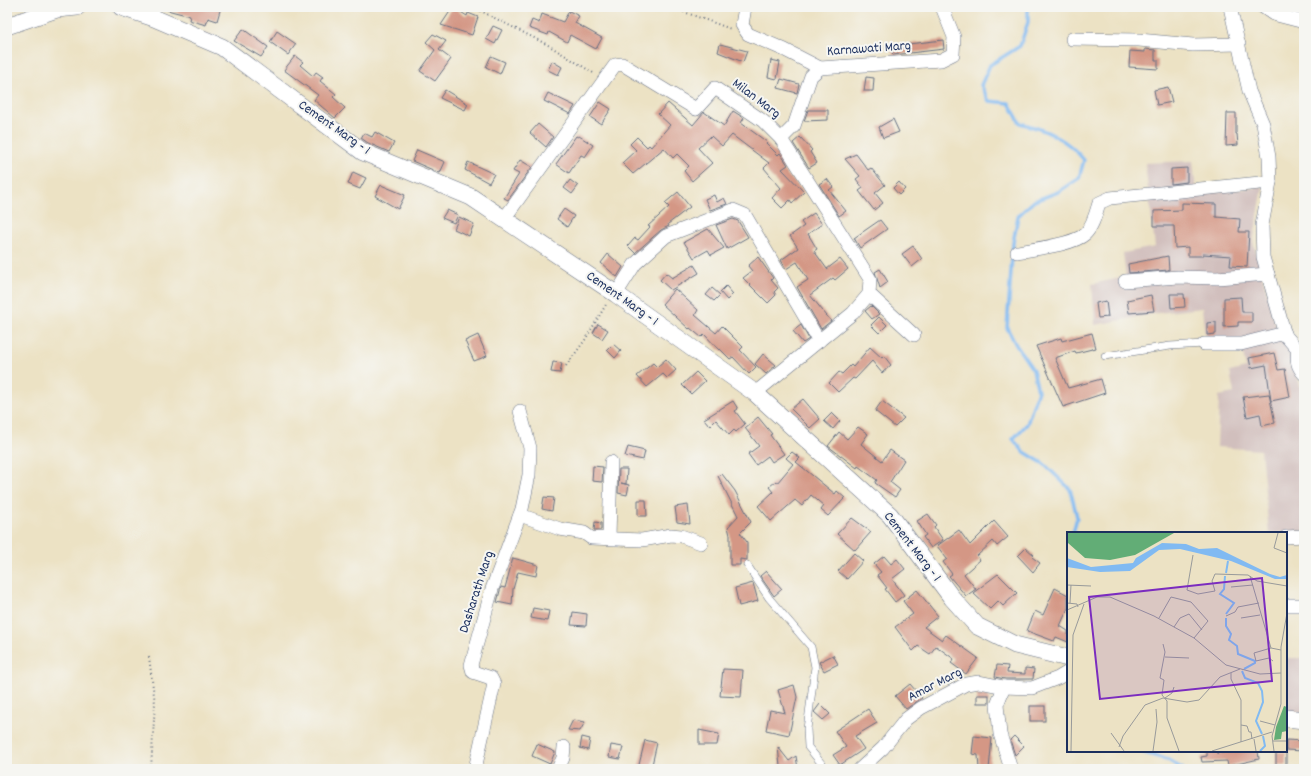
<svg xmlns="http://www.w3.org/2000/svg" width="1311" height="776" viewBox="0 0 1311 776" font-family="Dekko,sans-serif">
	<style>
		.industrial { fill: #d1bfbd }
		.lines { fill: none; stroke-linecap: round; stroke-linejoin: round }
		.stream { stroke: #81baf2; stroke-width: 3.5 }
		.building { fill: #d49785 }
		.service-casing { stroke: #646e82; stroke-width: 8 }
		.minor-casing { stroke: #646e82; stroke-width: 14 }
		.tertiary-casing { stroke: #646e82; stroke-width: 18 }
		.path { stroke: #646e82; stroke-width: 2; stroke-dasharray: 1 3; stroke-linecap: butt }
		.service { stroke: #fff; stroke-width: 7 }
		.minor { stroke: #fff; stroke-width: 13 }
		.tertiary { stroke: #fff; stroke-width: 17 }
		.labels { text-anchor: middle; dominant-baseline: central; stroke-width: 4; stroke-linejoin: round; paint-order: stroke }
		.street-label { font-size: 14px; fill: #1b2f5e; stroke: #f6f6f2 }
		.inset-river { fill: none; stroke: #81baf2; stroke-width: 2 }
		.inset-road { fill: none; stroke: #989a9b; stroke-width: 1 }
		.view { fill: #7b2cbf; fill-opacity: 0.15; stroke: #7b2cbf; stroke-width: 2 }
		.inset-edge { fill: none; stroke: #1b2f5e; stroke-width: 2 }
	</style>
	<rect width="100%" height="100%" fill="#f6f6f2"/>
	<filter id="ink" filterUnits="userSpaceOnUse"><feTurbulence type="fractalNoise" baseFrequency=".025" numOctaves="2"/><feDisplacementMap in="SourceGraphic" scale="8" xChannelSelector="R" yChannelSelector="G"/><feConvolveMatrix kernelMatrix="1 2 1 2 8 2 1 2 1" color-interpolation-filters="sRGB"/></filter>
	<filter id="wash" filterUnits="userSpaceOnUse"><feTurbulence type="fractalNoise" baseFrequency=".012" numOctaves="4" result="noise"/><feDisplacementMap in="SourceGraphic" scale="16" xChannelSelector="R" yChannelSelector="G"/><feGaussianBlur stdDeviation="0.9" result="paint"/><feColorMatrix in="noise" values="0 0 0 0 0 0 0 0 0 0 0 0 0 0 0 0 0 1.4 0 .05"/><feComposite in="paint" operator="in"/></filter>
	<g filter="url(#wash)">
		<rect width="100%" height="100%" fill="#ece2c4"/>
		<g class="industrial">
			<path d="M1193 161 1196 194 1263 187 1253 242 1275 324 1290 348 1304 401V531L1269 533 1261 450 1217 447 1219 396 1234 393 1230 372 1246 368 1242 349 1206 347 1202 308 1158 313 1095 325 1092 284 1126 277 1123 253 1155 247 1145 163Z"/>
			<path d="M1286 653V658H1304V712L1286 711Z"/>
		</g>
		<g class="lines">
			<g class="stream">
				<path d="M1028 7V22L1020 46 990 65 981 85 989 101 1009 103 1020 123C1047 130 1067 139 1084 160L1079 178 1058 192 1034 201 1018 216 1013 243 1007 328 1016 345 1033 370 1038 391 1027 424 1013 439 1023 451 1044 464 1070 489 1077 517 1073 533"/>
				<path d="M1139 751 1168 760 1183 769"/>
			</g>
		</g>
		<g id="blocks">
			<g class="building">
				<path d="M167 7H221L217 21 208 18 206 25 189 20 190 16 167 10Z"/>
				<path d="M453 7 467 16 468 13 478 17 472 35 441 25Z"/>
				<path d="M569 11 579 16 575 23 602 38 596 49 570 35 567 42 549 32 548 35 529 28 532 20 539 23 542 14 563 22Z"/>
				<path d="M493 26 502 30 495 44 486 39Z"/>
				<path d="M243 29 268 47 261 57 234 41Z"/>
				<path d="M277 31 296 44 288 55 270 42Z"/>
				<path d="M433 34 446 41 439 50 451 59 435 81 420 71 435 50 426 42Z"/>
				<path d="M943 40 944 49 893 55 891 46Z"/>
				<path d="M720 44 747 51 743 62 718 52Z"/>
				<path d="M1145 49 1155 50V60H1158V69L1129 67 1130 51 1145 52Z"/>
				<path d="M295 56 303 62 300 65 313 76 316 72 323 77 320 81 336 94 333 97 345 108 335 118 314 100 318 95 284 70Z"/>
				<path d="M491 56 505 62 500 74 486 67Z"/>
				<path d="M771 60 780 62 777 79 768 77Z"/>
				<path d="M552 61 562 67 558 75 548 70Z"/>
				<path d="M866 77 874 78 873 91H864Z"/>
				<path d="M781 79 799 84 797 93 778 88Z"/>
				<path d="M1168 87 1172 102 1157 105 1154 90Z"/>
				<path d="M445 90 468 104 465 110 440 98Z"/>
				<path d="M548 93 575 106 570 114 544 101Z"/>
				<path d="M600 102 611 109 601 124 590 117Z"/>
				<path d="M668 103 693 125 704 112 724 126 733 111 744 118 741 123 767 142 766 143 778 155 780 153 788 165 782 169 804 192 792 203 790 200 782 208 772 198 781 188 764 168 769 163 732 135 722 146 711 136 698 148 712 163 692 181 684 171 689 166 677 154 673 158 664 148 633 174 622 163 636 150 630 144 637 137 647 147 649 145 651 147 670 125 658 114Z"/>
				<path d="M808 110H828V120L804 121Z"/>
				<path d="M1227 113H1236V134H1237L1238 145 1226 146Z"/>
				<path d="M893 119 899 132 883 138 879 127Z"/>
				<path d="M538 124 553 137 546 147 530 133Z"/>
				<path d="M375 132 394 143 389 152 368 143 361 138 364 133 372 137Z"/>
				<path d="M576 136 578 137 579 136 593 145 585 157 581 155 569 173 556 164Z"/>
				<path d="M800 137 812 150 810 152 817 163 809 168 793 143Z"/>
				<path d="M417 150 445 162 440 173 412 161Z"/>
				<path d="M856 154 868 170 871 168 885 185 875 193 883 203 874 210 859 191 863 188 856 179 860 176 845 159Z"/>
				<path d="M520 160 532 167 508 200 504 198 519 174 513 171Z"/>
				<path d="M468 162 494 174 489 183 465 170Z"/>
				<path d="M1187 168V182L1171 184V169Z"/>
				<path d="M353 172 366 178 360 189 348 184Z"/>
				<path d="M827 179 833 187 829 190 846 211 839 216 819 184Z"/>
				<path d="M570 180 578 186 572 194 564 188Z"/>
				<path d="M899 182 905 189 899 195 893 188Z"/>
				<path d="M381 185 405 195 398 209 375 196Z"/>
				<path d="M678 192 690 207 668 224 669 226 661 230 635 253 628 246 635 238 638 240 650 227 648 226 669 207 665 203Z"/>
				<path d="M714 195 717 202 724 198 727 204 710 210 705 199Z"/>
				<path d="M1182 203 1216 204V217L1240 219 1239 232H1249L1247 267 1230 266 1231 256 1203 254V256H1188V247L1175 248 1174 226H1154V211L1182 210Z"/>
				<path d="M564 209 574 216 567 227 557 219Z"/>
				<path d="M447 210 458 215 454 223 442 218Z"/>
				<path d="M814 213 822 224 808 234 817 249 814 251 827 269 840 259 848 269 835 280 833 278 810 295 831 321 821 329 797 287 808 280 797 262 786 269 781 260 798 248 790 236 804 226 801 222Z"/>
				<path d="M459 217 474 224 469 236 454 229Z"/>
				<path d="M733 219 738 221 748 237 727 249 716 225Z"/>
				<path d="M880 220 887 229 860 248 854 238Z"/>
				<path d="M708 229 724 248 711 255 708 250 694 258 684 242Z"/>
				<path d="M913 246 922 259 912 267 902 254Z"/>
				<path d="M608 254 623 267 617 277 601 263Z"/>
				<path d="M1168 256 1169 270 1129 273 1128 264Z"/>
				<path d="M758 257 773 278 771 280 778 288 774 292 776 295 768 303 743 278 752 271 748 266Z"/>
				<path d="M694 265 699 273 671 290 660 280 666 273 672 278Z"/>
				<path d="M880 269 888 282 880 288 875 272Z"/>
				<path d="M726 286 733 294 727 300 720 292Z"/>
				<path d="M712 288 720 295 714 301 706 295Z"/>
				<path d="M675 289 698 310 695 315 716 333 722 326 743 347 740 350 756 367 749 374 733 357 730 359 720 349 719 350 704 334 701 337 690 328 689 329 662 304Z"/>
				<path d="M1170 294H1184L1185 307 1171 308Z"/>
				<path d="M1151 295 1154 311 1129 313 1127 300Z"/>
				<path d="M1241 297 1242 312H1252V322H1238V326L1224 327V298Z"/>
				<path d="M1106 301 1108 317 1098 318 1096 303Z"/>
				<path d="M871 306 879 314 872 319 865 311Z"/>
				<path d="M879 317 887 325 879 333 871 325Z"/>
				<path d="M1216 322V334L1207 335V323Z"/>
				<path d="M598 324 608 330 602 339 593 333Z"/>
				<path d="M801 325 809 339 803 343 793 331Z"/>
				<path d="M1092 333 1096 348 1076 353 1075 351 1055 358 1068 388 1101 379 1105 393 1063 407 1036 346 1061 338 1062 341Z"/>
				<path d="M478 335 487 356 474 361 465 341Z"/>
				<path d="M613 344 621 351 615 358 607 350Z"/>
				<path d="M870 347 882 358 884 356 891 365 882 373 872 361 855 379 853 378 838 392 829 383 839 372 842 374 851 365 853 367Z"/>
				<path d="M1274 353 1278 370 1285 369 1290 397 1271 401 1266 365 1251 368 1249 358Z"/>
				<path d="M763 354 776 365 766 374 755 364Z"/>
				<path d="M666 359 676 370 667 378 663 374 647 387 637 376 653 363 657 367Z"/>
				<path d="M553 362 562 363 560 373 551 372Z"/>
				<path d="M696 372 705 381 691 394 682 385Z"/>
				<path d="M1269 394 1275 423 1262 426 1260 414 1247 417 1243 397Z"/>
				<path d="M803 399 820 419 810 428 791 409Z"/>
				<path d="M733 401 738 409 735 411 745 424 736 432 734 430 729 435 716 420 710 426 704 419Z"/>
				<path d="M882 401 904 418 895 427 875 411Z"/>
				<path d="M832 413 840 421 833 429 824 421Z"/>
				<path d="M758 417 772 434 770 435 784 454 772 462 768 456 756 465 748 454 759 446 745 428Z"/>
				<path d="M858 427 868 434 861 444 882 461 890 450 904 460 890 482 900 490 895 497 875 483 877 480 858 466 857 468 828 446 839 432 847 439Z"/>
				<path d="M628 447 645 451 643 460 625 456Z"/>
				<path d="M792 452 800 458 796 462 835 494 837 491 845 498 828 516 821 510 824 506 811 495 802 506 795 500 771 521 758 506 773 492 769 487 776 481 777 483 793 464 786 458Z"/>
				<path d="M593 466 603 467 602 482 592 481Z"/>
				<path d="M619 469H627L626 484 621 483 629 485 627 495 618 493Z"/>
				<path d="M722 474 735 491 751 522 740 533 747 542V560L740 559V565H730V535L728 527 738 516 718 476Z"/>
				<path d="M544 497 554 498 552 511 542 509Z"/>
				<path d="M638 500H646L647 516H638Z"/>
				<path d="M688 505 690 524 677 522 675 507Z"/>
				<path d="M928 514 936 525 934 527 943 540 931 548 923 537 926 535 917 521Z"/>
				<path d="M852 518 871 532 855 550 837 534Z"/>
				<path d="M994 521 1008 537 997 546 993 541 977 556 980 560 964 574 976 589 966 596 949 576 952 574 943 562 947 559 937 546 959 530 970 545Z"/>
				<path d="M595 522 601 523V530H594Z"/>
				<path d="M1026 548 1034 555 1032 557 1040 563 1033 572 1018 556Z"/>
				<path d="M854 553 863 561 847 579 838 571Z"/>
				<path d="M884 556 891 564 897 559 905 569 892 579 904 595 895 602 885 589 887 588 877 575 881 572 874 564Z"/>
				<path d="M513 558 538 565 536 576 518 572 513 589 512 605 497 602 501 587 505 588Z"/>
				<path d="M766 571 782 589 774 596 760 576Z"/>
				<path d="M998 574 1017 593 1003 606 998 601 990 609 973 593Z"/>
				<path d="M753 583 758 601 739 606 735 588Z"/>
				<path d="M1055 588 1068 595V608L1060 626 1068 631V642L1056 637 1054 641 1027 631 1035 611 1043 615Z"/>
				<path d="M917 590 938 616 924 627 942 640 946 635 978 658 966 674 951 663 954 659 936 646 930 654 918 646 913 651 895 627 913 614 903 601Z"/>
				<path d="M533 608 549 611 547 621 531 618Z"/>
				<path d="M573 612 587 614 586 626 571 625Z"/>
				<path d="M833 655 838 664 824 671 819 662Z"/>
				<path d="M997 665 1008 666 1007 673 1025 674V668L1034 669 1033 679H1005L995 677Z"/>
				<path d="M723 669 743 670 741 697 720 696Z"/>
				<path d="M910 684 922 698 906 709 895 696Z"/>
				<path d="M794 685 797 697 789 735 766 730 770 710 785 713 778 690Z"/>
				<rect x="977" y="695" width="12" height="8"/>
				<path d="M820 704 830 714 823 720 814 712Z"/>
				<rect x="1030" y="706" width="15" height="15"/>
				<path d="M868 709 877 723 855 736 864 749 840 765 833 755 846 747 835 731Z"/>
				<path d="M573 720 585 722 580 731 568 730Z"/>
				<path d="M699 730 719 734 717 745H699Z"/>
				<path d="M974 736 992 738 989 769H979L978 755 972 754Z"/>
				<path d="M1014 736 1024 746 1015 755 1010 740Z"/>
				<path d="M582 737 590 739 588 750 580 748Z"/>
				<path d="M645 740 657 743 651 769H638Z"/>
				<path d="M1286 740 1304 741V751L1286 750Z"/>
				<path d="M537 744 555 752 550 764 532 756Z"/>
				<path d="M611 745 623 747 620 759 609 757Z"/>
				<path d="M778 747 789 761 796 756 798 769H776L780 766Z"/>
				<path d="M1207 751H1217V754L1230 751H1258L1259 759 1228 766 1227 761 1202 762 1201 757 1207 756Z"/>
				<rect x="1276" y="752" width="10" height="13"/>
			</g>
		</g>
	</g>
	<g filter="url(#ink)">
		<use href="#blocks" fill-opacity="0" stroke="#646e82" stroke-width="1"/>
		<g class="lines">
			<g class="service-casing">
				<g id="service">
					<path d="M1105 356 1170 346 1204 344"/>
					<path d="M747 565 769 598 811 647 815 667 807 729 808 747 826 769"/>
				</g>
			</g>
			<g class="minor-casing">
				<g id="minor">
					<path d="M745 7 742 25 748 34 785 50 820 68 941 60 953 54 954 37 942 7"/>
					<path d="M1230 7 1249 91 1263 124 1269 157 1270 182 1262 225 1263 257 1285 335 1298 350C1296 360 1297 366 1304 374"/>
					<path d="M1263 7 1273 14 1304 22"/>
					<path d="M1072 39 1139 40 1193 45 1239 44"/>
					<path d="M781 139 794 126 811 76 820 68"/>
					<path d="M504 219 615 65 622 64 696 109 715 88 763 121 781 139 870 279 869 294 853 313 755 393"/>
					<path d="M1017 252C1034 249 1073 245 1085 234 1093 226 1096 213 1099 203L1110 198 1270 182"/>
					<path d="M1125 281 1178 277 1217 278 1268 274"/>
					<path d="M616 294 635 264 666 236 733 210 745 215 819 341"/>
					<path d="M869 294 914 335"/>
					<path d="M1204 344H1241L1285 333"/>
					<path d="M520 515 560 529 584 533 591 538 642 540 671 535 681 536 701 543"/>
					<path d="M1286 537 1304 536"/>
					<path d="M609 538 611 462"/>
					<path d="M1286 605H1304"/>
					<path d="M1004 687 997 705 1000 734 1011 769"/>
					<path d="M475 769 494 684 491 678 473 672 471 665 492 589 522 509 529 475 530 448 520 411"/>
					<path d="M558 769 563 758 564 747"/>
					<path d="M860 769 883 748 906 719 921 708 966 684 979 682 1004 687 1032 688 1058 678 1068 672"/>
				</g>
			</g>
			<g class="tertiary-casing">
				<g id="tertiary">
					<path d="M121 7 154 18 222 47 363 152 471 197 616 294 755 393 890 515 952 598 977 626 1015 645 1068 658"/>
					<path d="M7 26 57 9 77 7"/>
					<path d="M1286 718 1304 720"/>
				</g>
			</g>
			<g class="path">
				<path d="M473 7 548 45 595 74"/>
				<path d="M677 7 684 12 731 29"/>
				<path d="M566 366 585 340 607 303"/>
				<path d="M149 657 155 703 151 769"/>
			</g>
			<use href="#service" class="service"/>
			<use href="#minor" class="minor"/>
			<use href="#tertiary" class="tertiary"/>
		</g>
	</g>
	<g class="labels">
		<g class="street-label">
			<text transform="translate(869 49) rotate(-4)">Karnawati Marg</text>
			<text transform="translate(756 99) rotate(37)">Milan Marg</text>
			<text transform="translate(334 128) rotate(35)">Cement Marg - 1</text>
			<text transform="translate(622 299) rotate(35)">Cement Marg - 1</text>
			<text transform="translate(912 547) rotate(52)">Cement Marg - 1</text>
			<text transform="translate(477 592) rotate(-72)">Dasharath Marg</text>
			<text transform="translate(935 685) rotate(-27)">Amar Marg</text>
		</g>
	</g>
	<g transform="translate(1067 532)">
		<rect width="220" height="220" fill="#ece2c4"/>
		<path d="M0 1H107L68 23 43 28 18 26 1 11ZM217 174 220 175V199L215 200 214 207 207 208 209 195Z" fill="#62ad76"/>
		<path d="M95 11 119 12 132 17 150 16 203 42 213 45 220 43V47H208L164 29 113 17 92 18 63 39 33 40 0 35V26L24 35 66 31 69 26Z" fill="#81baf2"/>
		<path class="inset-river" d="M159 41 161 29M158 44 157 57 153 62 167 71 159 82M159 86V94L164 102 162 108 170 114 171 122 188 129V131L177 137M175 139 178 146 191 151 195 159 196 170 189 189 195 202M193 219 198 214 196 204"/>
		<path class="inset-road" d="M211 1 207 16 220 21M126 23 120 58 131 62 148 59 145 49 148 42 181 43 190 49 220 54M183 44 204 116 214 118M0 53 24 54M164 55 186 53M0 71 10 72 11 75M3 71 4 53M0 78 30 65H43L87 84 127 106 159 133 193 142 214 141M159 84 168 80 171 75 192 71M92 86 104 65 124 70 141 89 127 106M174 86 193 83M107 95 113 86 122 82 135 98M96 112 98 120 93 146 97 148 95 163 100 169V186L112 219M204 116 187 121 189 129 202 126 206 129M98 125 122 126M164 141V147L174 168V210M98 166 105 161 107 155M193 189 208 193M174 193 180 194 182 200H184L185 207M44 201 57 219M187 207 189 219M206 209H220M52 215 56 204 78 173 96 166 120 170 132 168 153 145 173 137M4 219 6 103 17 72M86 219 90 190 89 177M145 219 205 200M207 219 205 204 214 172V115L220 81"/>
		<path class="view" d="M195 46 205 149 33 167 22 65Z"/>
		<rect width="220" height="220" class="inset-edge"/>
	</g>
	<rect width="1311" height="776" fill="none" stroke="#f6f6f2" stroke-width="24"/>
</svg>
